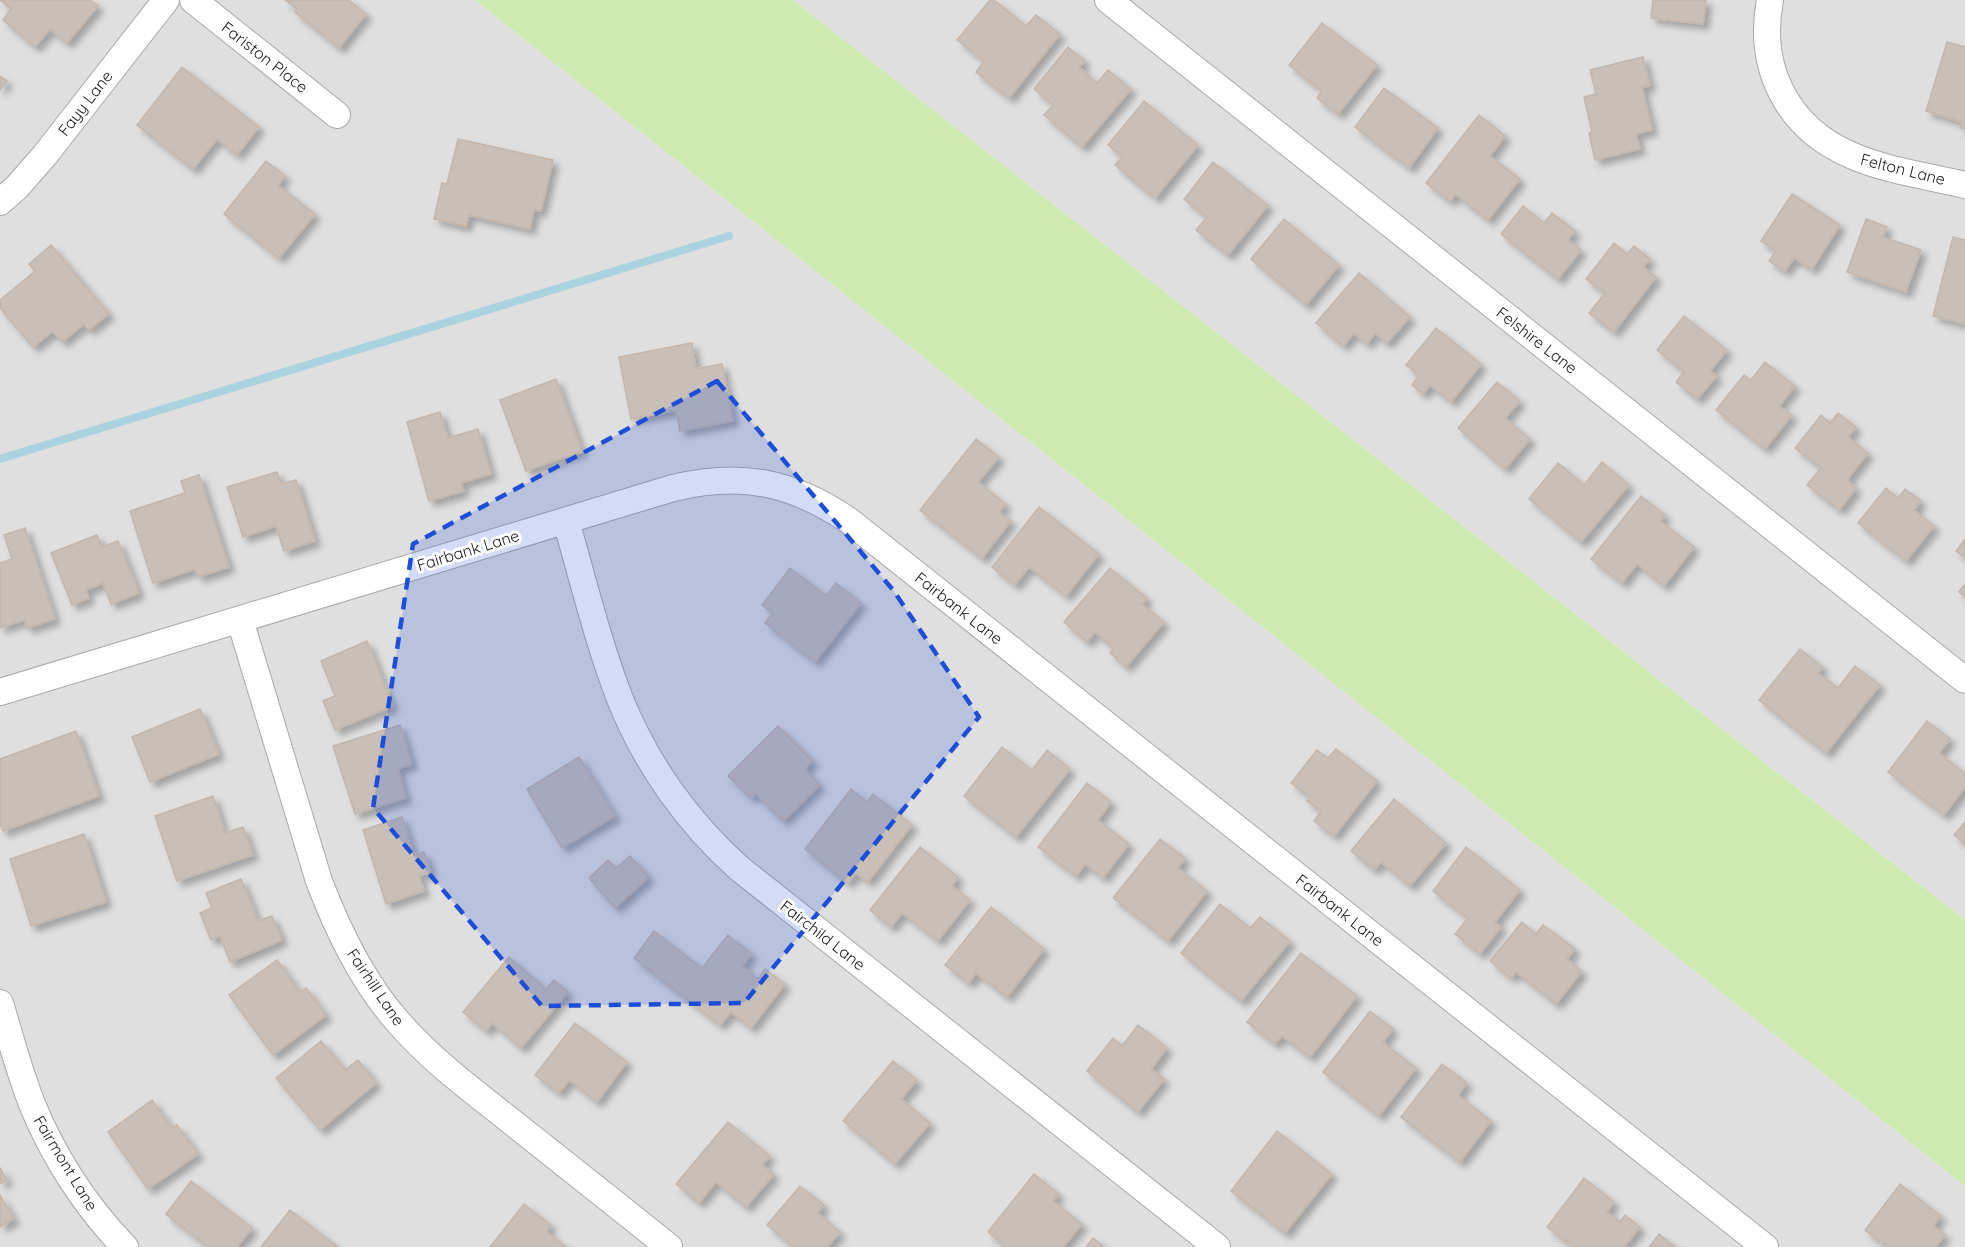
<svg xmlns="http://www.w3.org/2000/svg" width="1965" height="1247" viewBox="0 0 1965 1247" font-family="Quicksand,sans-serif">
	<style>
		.residential { fill: #e0dfdf }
		.grass { fill: #cdebb0 }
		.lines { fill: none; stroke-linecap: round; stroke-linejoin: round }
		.stream { stroke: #aad3df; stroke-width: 8 }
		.building { fill: #c7bfb8; stroke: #c4b6ab; stroke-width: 1.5; filter: url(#shadow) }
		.street-casing { stroke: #a9a9a9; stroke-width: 28 }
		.street { stroke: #fff; stroke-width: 26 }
		.marked { fill: #1d4ed8; fill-opacity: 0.2; stroke: #1d4ed8; stroke-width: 4.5; stroke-dasharray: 12 8; stroke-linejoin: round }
		.labels { text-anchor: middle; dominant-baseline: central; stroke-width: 6; stroke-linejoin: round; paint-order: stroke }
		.street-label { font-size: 16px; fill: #222; stroke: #fff }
	</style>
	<defs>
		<filter id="shadow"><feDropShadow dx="5.5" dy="5.5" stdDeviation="3" flood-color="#0004"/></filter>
	</defs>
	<rect width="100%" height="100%" fill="#f2efe9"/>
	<g class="residential">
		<path d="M0 0H475L1965 1186V1247H0Z"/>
		<path d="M793 0H1965V920L812 15Z"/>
	</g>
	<path class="grass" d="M475 0H793L1965 920V1186Z"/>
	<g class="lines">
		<path class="stream" d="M0 459 729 236"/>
	</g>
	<g class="building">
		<path d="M0 0H90L98 6 67 43 50 29 35 47 3 20 11 9Z"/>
		<path d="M285 0H349L366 14 339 48 295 12 297 9Z"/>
		<path d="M990 0H994L1026 26 1036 15 1060 34 1009 98 976 72 984 61 957 40Z"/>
		<path d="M1653 0H1706L1703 24 1651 18Z"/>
		<path d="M1322 23 1377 65 1338 114 1317 98 1322 91 1289 65Z"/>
		<path d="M1947 42 1965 47V129L1960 128 1962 122 1926 111Z"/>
		<path d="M1068 47 1085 61 1079 67 1097 83 1108 70 1131 89 1082 147 1044 115 1053 105 1034 89Z"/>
		<path d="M1643 57 1650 86 1642 87 1652 130 1636 134 1640 149 1595 160 1589 133 1592 132 1584 97 1596 94 1590 70Z"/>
		<path d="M182 67 259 127 237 155 217 139 193 169 137 125Z"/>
		<path d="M0 76 7 81 0 90Z"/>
		<path d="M1384 88 1438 128 1409 168 1355 127Z"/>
		<path d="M1144 101 1198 145 1155 198 1115 165 1122 157 1108 145Z"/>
		<path d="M1479 115 1505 136 1490 156 1520 179 1488 220 1455 194 1450 201 1426 183Z"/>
		<path d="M458 139 553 160 541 211 534 210 530 229 469 215 466 226 434 219 442 183 447 184Z"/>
		<path d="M266 161 285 176 278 185 315 214 279 258 224 214Z"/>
		<path d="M1213 162 1268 205 1228 255 1196 230 1207 217 1184 199Z"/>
		<path d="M1792 194 1840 225 1812 269 1794 258 1785 271 1769 261 1776 251 1761 241Z"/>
		<path d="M1523 206 1544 223 1552 213 1575 231 1568 240 1581 250 1558 279 1501 234Z"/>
		<path d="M1284 219 1339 265 1306 305 1251 259Z"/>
		<path d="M1866 219 1887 227 1883 237 1921 250 1906 292 1847 272Z"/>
		<path d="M1953 237 1965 240V324L1933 316Z"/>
		<path d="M1614 243 1627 254 1634 246 1650 259 1643 267 1656 277 1614 332 1589 313 1605 293 1586 279Z"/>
		<path d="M51 245 109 314 89 330 84 324 62 342 53 331 33 347 0 308V300L35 271 29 264Z"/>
		<path d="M1359 273 1410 317 1387 343 1375 333 1367 344 1354 333 1343 346 1316 323Z"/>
		<path d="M1684 316 1727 350 1710 371 1717 376 1697 399 1676 382 1684 372 1657 350Z"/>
		<path d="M1436 328 1481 364 1451 402 1430 385 1423 394 1412 385 1419 375 1406 365Z"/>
		<path d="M692 343 696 369 722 364 733 421 680 431 676 410 631 419 619 357Z"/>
		<path d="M1765 362 1795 386 1779 406 1792 415 1765 449 1716 410 1744 375 1751 380Z"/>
		<path d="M556 379 582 451 526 471 500 400Z"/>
		<path d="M1497 382 1520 401 1505 418 1530 439 1505 469 1458 428Z"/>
		<path d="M440 412 448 438 478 429 491 474 461 483 464 491 429 501 407 422Z"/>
		<path d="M1838 413 1856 427 1848 437 1868 453 1847 480 1856 488 1839 510 1807 485 1821 468 1795 448 1821 415 1830 423Z"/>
		<path d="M976 439 999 457 978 482 1006 504 999 512 1011 521 982 558 920 510Z"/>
		<path d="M1602 462 1629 485 1581 542 1529 499 1558 463 1584 485Z"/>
		<path d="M277 472 281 484 296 480 315 541 284 551 276 526 243 537 227 487Z"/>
		<path d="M199 475 229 567 198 577 195 569 153 583 130 511 185 493 181 481Z"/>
		<path d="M1886 488 1898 498 1905 489 1921 501 1914 510 1934 526 1906 561 1858 523Z"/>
		<path d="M1641 496 1665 515 1660 521 1694 547 1664 586 1637 564 1622 583 1591 559Z"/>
		<path d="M1039 507 1099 554 1066 596 1029 567 1015 585 992 567Z"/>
		<path d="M25 528 55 619 27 628 24 620 0 628V563L12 559 4 535Z"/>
		<path d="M97 535 102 547 118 541 139 593 111 604 103 583 86 590 89 598 72 605 51 553Z"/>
		<path d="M1965 539V558L1956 551Z"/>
		<path d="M790 568 826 596 836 583 861 603 815 662 765 623 773 613 762 605Z"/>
		<path d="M1110 568 1147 598 1142 604 1164 622 1126 667 1110 653 1114 648 1095 632 1087 642 1064 622Z"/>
		<path d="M1965 584V597L1959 592Z"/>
		<path d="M367 641 393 706 335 730 323 701 335 696 321 661Z"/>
		<path d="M1800 649 1823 667 1818 673 1838 688 1855 666 1880 685 1826 753 1759 700Z"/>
		<path d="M200 709 219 754 150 782 132 737Z"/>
		<path d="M1927 721 1950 739 1939 753 1965 773V787L1944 815 1888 772Z"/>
		<path d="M400 725 412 764 398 769 406 798 355 814 333 746Z"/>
		<path d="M778 726 813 761 805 769 820 785 783 821 756 794 751 798 728 776Z"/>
		<path d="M76 731 99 796 3 831 0 824V759Z"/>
		<path d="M1002 747 1032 770 1047 750 1070 769 1016 837 964 796Z"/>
		<path d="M1336 749 1377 781 1334 836 1314 821 1321 811 1307 801 1310 797 1291 783 1317 750 1328 758Z"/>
		<path d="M579 757 615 816 562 848 527 789Z"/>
		<path d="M1087 783 1111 802 1098 820 1129 844 1103 878 1085 864 1076 876 1038 847Z"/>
		<path d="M851 789 867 802 873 794 912 825 868 882 856 873 848 883 805 849Z"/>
		<path d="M213 796 225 833 243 827 253 855 177 881 155 816Z"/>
		<path d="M1394 799 1446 843 1410 886 1381 862 1374 870 1351 851Z"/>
		<path d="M402 817 414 855 424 852 431 872 419 876 424 891 386 904 363 830Z"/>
		<path d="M1965 822V844L1954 835Z"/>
		<path d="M84 834 106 902 31 926 10 859Z"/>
		<path d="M1160 839 1185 858 1178 868 1207 891 1168 941 1113 898Z"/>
		<path d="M920 847 958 877 952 886 970 900 938 941 902 913 891 927 870 910Z"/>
		<path d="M1466 847 1520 890 1495 922 1501 927 1480 954 1455 934 1468 918 1433 891Z"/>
		<path d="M630 856 649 877 615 908 589 878 608 860 616 868Z"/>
		<path d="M241 879 258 921 272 916 282 940 230 962 220 936 211 940 200 913 212 908 206 893Z"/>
		<path d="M1220 904 1250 928 1260 917 1290 941 1241 1001 1181 953Z"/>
		<path d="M991 907 1044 949 1007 997 976 973 969 983 945 965Z"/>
		<path d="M1522 922 1536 934 1543 925 1575 949 1567 959 1582 971 1556 1004 1516 972 1511 978 1490 961Z"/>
		<path d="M654 931 702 968 728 935 752 954 742 966 758 979 765 969 785 984 751 1028 731 1012 720 1025 634 958Z"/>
		<path d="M1301 953 1357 996 1310 1057 1282 1036 1275 1044 1247 1022Z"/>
		<path d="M509 957 546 989 554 980 568 992 521 1048 492 1023 486 1031 463 1012Z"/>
		<path d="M277 960 300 992 306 988 326 1015 273 1055 229 995Z"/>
		<path d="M1370 1011 1393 1029 1383 1042 1416 1068 1379 1116 1323 1072Z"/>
		<path d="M575 1023 627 1062 597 1102 569 1080 559 1093 535 1075Z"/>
		<path d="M1138 1025 1167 1048 1151 1069 1164 1079 1138 1112 1087 1071 1113 1038 1122 1046Z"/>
		<path d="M321 1041 345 1070 358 1060 376 1083 320 1130 276 1078Z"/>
		<path d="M893 1061 917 1080 901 1099 930 1123 895 1164 843 1121Z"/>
		<path d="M1442 1064 1467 1083 1458 1095 1491 1121 1460 1162 1401 1117Z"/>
		<path d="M152 1100 172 1128 177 1125 198 1154 148 1189 108 1132Z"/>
		<path d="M728 1122 770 1156 762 1165 774 1174 746 1207 716 1182 699 1203 676 1184Z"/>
		<path d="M1277 1131 1332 1174 1285 1233 1231 1191Z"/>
		<path d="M0 1168 7 1180 0 1184Z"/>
		<path d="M1034 1174 1059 1194 1053 1201 1082 1224 1063 1247H1006L988 1232Z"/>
		<path d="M1584 1178 1614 1202 1607 1212 1620 1222 1625 1215 1640 1227 1624 1247H1574L1547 1227Z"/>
		<path d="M191 1181 252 1228 237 1247H208L166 1214Z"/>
		<path d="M1900 1184 1941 1216 1933 1226 1945 1235 1935 1247H1888L1865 1230Z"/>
		<path d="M800 1186 824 1205 818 1213 840 1232 827 1247H794L767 1225Z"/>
		<path d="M0 1195 14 1219 0 1227Z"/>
		<path d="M524 1204 551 1225 546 1231 566 1247H490Z"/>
		<path d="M290 1210 338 1247H261Z"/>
		<path d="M1659 1234 1675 1247H1649Z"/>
		<path d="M1093 1238 1104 1247H1086Z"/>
	</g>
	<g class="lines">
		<g class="street-casing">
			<g id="street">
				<path d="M193 0 337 115"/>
				<path d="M1108 0 1965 680"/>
				<path d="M1770 0C1757 69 1788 129 1853 156 1888 171 1928 176 1965 185"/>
				<path d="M0 202 17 187 45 155 166 0"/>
				<path d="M566 521C583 580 598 642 620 699 646 764 688 823 740 869L1217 1247"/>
				<path d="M240 620 319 881C338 931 363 983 399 1023 432 1061 473 1091 512 1122 565 1164 617 1205 669 1247"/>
				<path d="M0 692 673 488C740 472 790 481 848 520L1765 1247"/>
				<path d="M0 1003C10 1036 19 1071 32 1104 53 1156 86 1207 125 1247"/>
			</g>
		</g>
		<use href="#street" class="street"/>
	</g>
	<path class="marked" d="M717 381 893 590 979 717 744 1003 542 1006 373 808 413 544Z"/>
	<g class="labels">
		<g class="street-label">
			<text transform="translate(265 57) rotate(38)">Fariston Place</text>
			<text transform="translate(85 103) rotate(-52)">Fayy Lane</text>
			<text transform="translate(1903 169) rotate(14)">Felton Lane</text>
			<text transform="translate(1537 340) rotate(38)">Felshire Lane</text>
			<text transform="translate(468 550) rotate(-17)">Fairbank Lane</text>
			<text transform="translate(959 608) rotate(38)">Fairbank Lane</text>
			<text transform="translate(1340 910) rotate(38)">Fairbank Lane</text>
			<text transform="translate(823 935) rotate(38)">Fairchild Lane</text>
			<text transform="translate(376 987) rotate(56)">Fairhill Lane</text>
			<text transform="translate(66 1163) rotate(59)">Fairmont Lane</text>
		</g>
	</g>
</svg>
